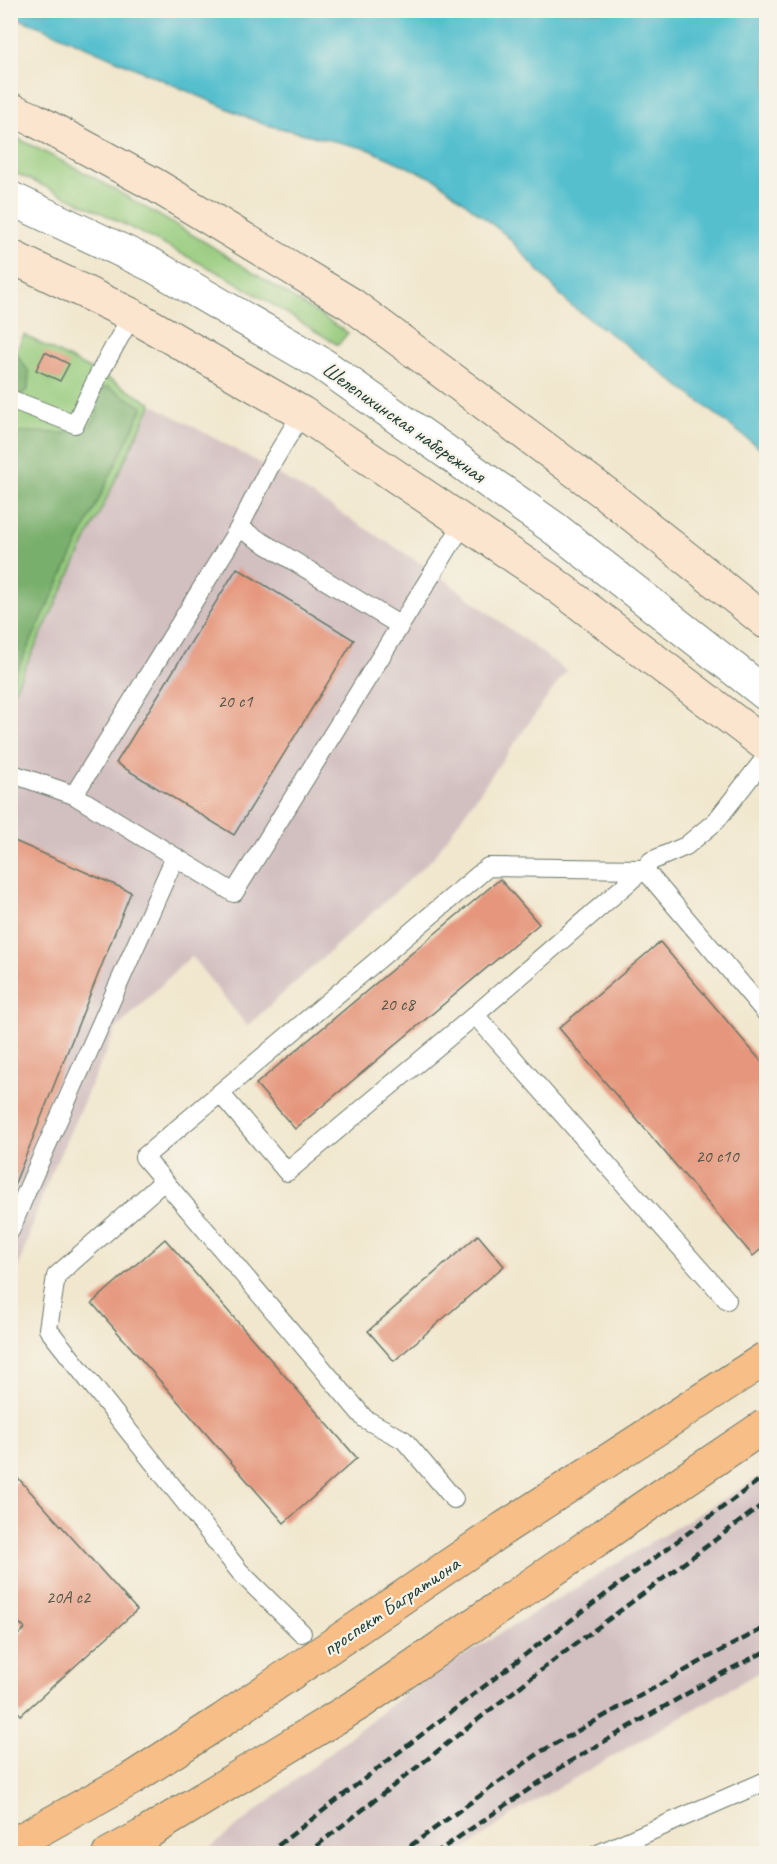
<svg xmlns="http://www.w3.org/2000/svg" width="777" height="1864" viewBox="0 0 777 1864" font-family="Caveat,sans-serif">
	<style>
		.industrial { fill: #d2bfc0 }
		.green { fill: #95cb7c; stroke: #5a8458; stroke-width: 1.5 }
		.forest { fill: #78af6c; stroke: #4c7650; stroke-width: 1.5 }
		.water { fill: #54bfce; stroke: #3a7e81; stroke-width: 1.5 }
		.building { fill: #e5967c }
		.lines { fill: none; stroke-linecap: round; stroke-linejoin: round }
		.service-casing { stroke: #68786a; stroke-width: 20 }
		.tertiary-casing { stroke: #68786a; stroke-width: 35 }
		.secondary-casing { stroke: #68786a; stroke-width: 35 }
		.primary-casing { stroke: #68786a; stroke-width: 35 }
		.service { stroke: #fff; stroke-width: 18 }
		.tertiary { stroke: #fff; stroke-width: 33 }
		.secondary { stroke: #fce5cf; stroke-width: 33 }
		.primary { stroke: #f7be88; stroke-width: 33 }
		.rail { stroke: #1f3d34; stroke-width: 4.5; stroke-dasharray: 9 4.5; stroke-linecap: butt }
		.primary-bridge-casing { stroke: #68786a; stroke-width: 35; stroke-linecap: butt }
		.primary-bridge { stroke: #f7be88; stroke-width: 33 }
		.labels { text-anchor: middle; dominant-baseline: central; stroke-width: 4.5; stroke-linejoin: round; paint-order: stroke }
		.number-label { font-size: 18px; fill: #505346 }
		.street-label { font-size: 21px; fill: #1f3d34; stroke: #f7f3e8 }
	</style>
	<rect width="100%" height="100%" fill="#f7f3e8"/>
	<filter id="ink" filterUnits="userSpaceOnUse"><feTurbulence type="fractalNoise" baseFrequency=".0167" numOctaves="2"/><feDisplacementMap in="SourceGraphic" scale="12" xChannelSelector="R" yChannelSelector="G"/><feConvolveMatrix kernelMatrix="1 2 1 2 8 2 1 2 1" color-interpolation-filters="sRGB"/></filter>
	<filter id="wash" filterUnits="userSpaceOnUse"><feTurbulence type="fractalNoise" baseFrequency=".008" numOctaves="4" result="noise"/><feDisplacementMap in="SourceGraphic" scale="24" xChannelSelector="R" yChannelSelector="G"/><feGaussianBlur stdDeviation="1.35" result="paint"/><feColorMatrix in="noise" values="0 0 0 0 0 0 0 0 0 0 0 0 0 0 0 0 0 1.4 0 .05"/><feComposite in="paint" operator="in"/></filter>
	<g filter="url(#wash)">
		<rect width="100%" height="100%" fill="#f1e7ce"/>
		<g class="industrial">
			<path d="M152 404 269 468 433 571 566 671 432 859 247 1026 191 956 116 1029 44 1190 11 1289V697Z"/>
			<path d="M766 1473V1668L516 1812 460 1853 202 1854 418 1683Z"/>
		</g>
		<g class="green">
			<path d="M11 135 93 177 208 244 348 333 338 345 229 278 94 209 11 171Z"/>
			<path d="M24 335 118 384 152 404 11 697 10 364Z"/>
		</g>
		<g class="forest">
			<path d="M10 345 29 372 28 390 21 394 11 395Z"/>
			<path d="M108 387 143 407 11 683V441L21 432 69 433 91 425 97 415 99 389Z"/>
		</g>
		<path class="water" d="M10 11H766V453L630 348 569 304 507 236 437 180 368 149 263 124 41 27 11 16Z"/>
		<g id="blocks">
			<g class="building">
				<path d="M45 352 69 364 60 381 36 370Z"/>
				<path d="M237 568 354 640 234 835 116 763Z"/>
				<path d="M10 839 131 892 11 1193H10Z"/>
				<path d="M500 879 539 924 295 1129 256 1084Z"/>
				<path d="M660 942 766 1067V1245L753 1256 559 1028Z"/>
				<path d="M478 1235 504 1266 394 1361 368 1331Z"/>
				<path d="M165 1239 357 1458 284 1523 92 1303Z"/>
				<path d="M19 1479 137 1610 21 1715 10 1704V1642L25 1629 10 1613V1487Z"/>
			</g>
		</g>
	</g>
	<g filter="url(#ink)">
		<use href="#blocks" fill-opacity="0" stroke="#68786a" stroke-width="1.5"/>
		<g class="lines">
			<g class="service-casing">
				<g id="service">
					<path d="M10 399 75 424 99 374 132 315"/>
					<path d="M239 528 269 468 302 413"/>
					<path d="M399 625 239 528 74 795 234 893 465 521"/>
					<path d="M10 773 74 795"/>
					<path d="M220 1093 488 867 644 869 766 1013"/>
					<path d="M164 1181 56 1276 48 1329 240 1572 302 1633"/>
					<path d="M10 1231 28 1188 175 857"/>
					<path d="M727 1300 475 1015 644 869 651 861 686 846 716 821 766 757"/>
					<path d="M454 1499 404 1440 365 1419 144 1157 220 1093 287 1172 475 1015"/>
					<path d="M598 1854 766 1781"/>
				</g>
			</g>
			<g class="tertiary-casing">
				<path id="tertiary" d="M10 198 152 265 322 364 554 528 766 694"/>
			</g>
			<g class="secondary-casing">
				<g id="secondary">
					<path d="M10 109 33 119 155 185 351 304 605 493 766 622"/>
					<path d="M10 256 132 315 302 413 548 579 766 745"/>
				</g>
			</g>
			<g class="primary-casing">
				<g id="primary">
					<path d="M10 1846 131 1779"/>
					<path d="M109 1854 142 1836"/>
				</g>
			</g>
			<use href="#service" class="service"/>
			<use href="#tertiary" class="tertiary"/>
			<use href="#secondary" class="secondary"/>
			<use href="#primary" class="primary"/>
			<g class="rail">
				<path d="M267 1854 539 1644 766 1475"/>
				<path d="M306 1854 554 1660 766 1502"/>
				<path d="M399 1854 542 1751 709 1657 766 1627"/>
				<path d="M434 1854 569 1762 719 1675 766 1651"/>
			</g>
			<g class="primary-bridge-casing">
				<g id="primary-bridge">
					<path d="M131 1779 224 1719 504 1528 766 1358"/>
					<path d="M142 1836 360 1703 646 1506 766 1425"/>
				</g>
			</g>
			<use href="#primary-bridge" class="primary-bridge"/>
		</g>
	</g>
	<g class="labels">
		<g class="number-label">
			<text x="235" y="701">20 с1</text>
			<text x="397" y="1004">20 с8</text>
			<text x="717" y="1156">20 с10</text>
			<text x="68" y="1597">20А с2</text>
		</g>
		<g class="street-label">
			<text transform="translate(404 422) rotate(35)">Шелепихинская набережная</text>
			<text transform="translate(391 1606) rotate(-34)">проспект Багратиона</text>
		</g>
	</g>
	<rect width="777" height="1864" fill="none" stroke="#f7f3e8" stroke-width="36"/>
</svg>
